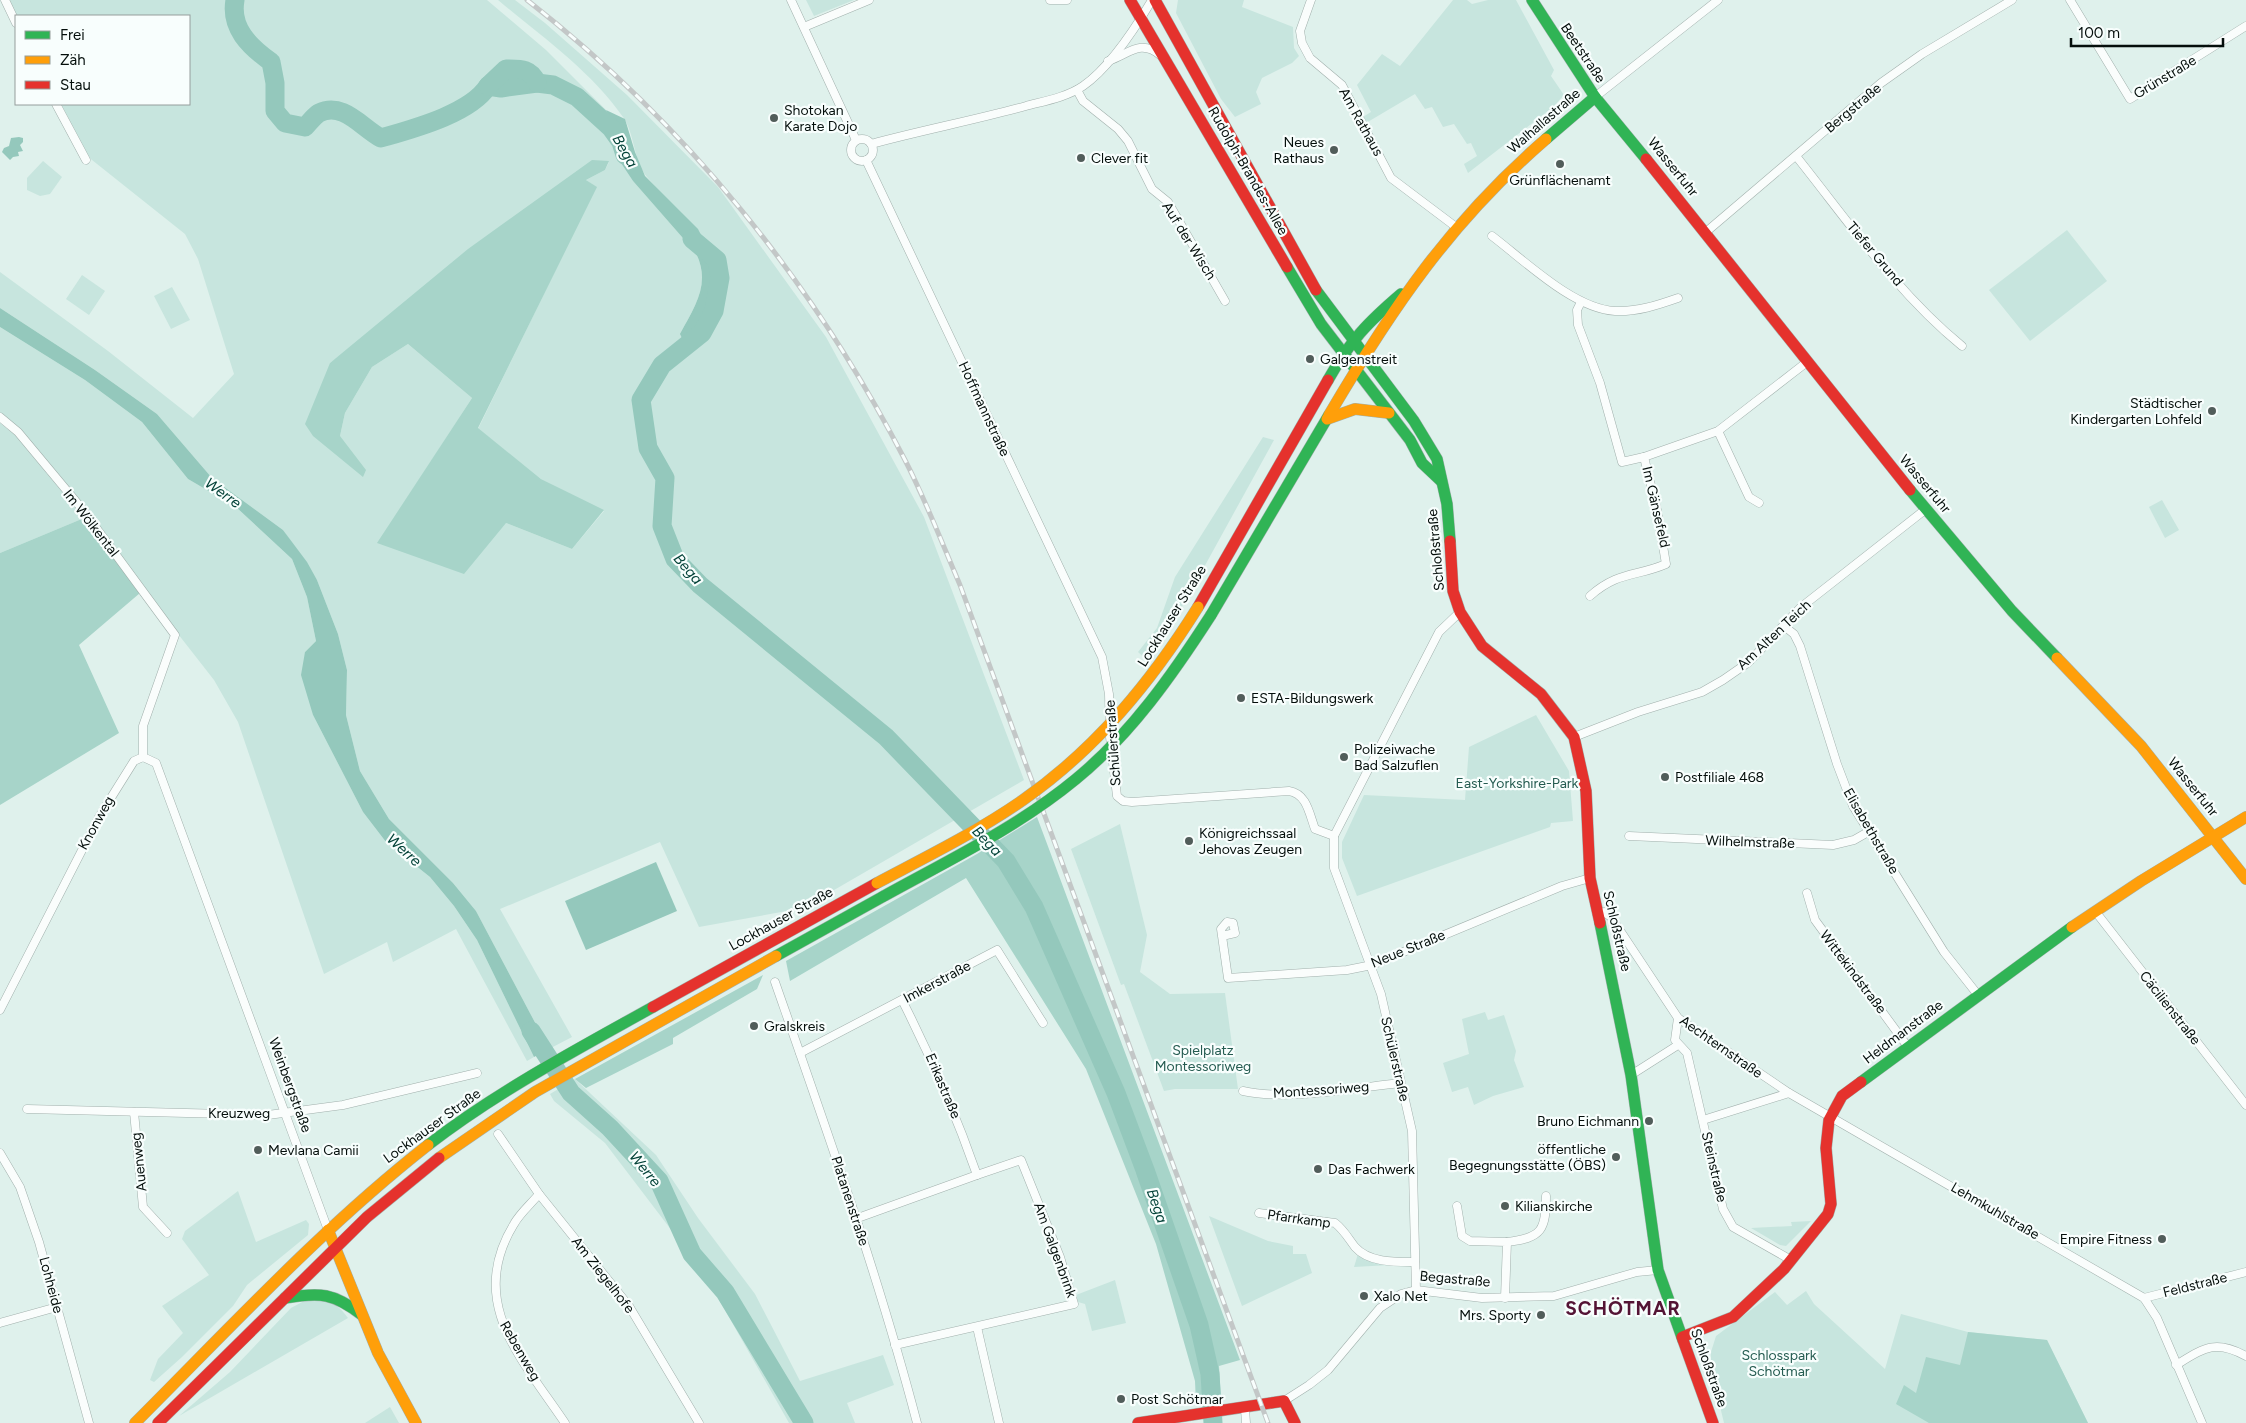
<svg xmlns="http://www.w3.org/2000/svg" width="2246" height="1423" viewBox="0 0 2246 1423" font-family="Figtree,sans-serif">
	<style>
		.green { fill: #c7e5de; fill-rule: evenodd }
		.forest { fill: #a7d4c9 }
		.water { fill: #94c8bc }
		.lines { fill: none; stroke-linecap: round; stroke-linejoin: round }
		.river { stroke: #94c8bc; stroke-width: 19 }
		.street-casing { stroke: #a1b0ac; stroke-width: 9 }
		.fast-casing { stroke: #a1b0ac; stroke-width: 12 }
		.slow-casing { stroke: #a1b0ac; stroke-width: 12 }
		.jam-casing { stroke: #a1b0ac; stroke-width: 12 }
		.street { stroke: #fafdfc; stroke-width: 8 }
		.fast { stroke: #30b455; stroke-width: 11 }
		.slow { stroke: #ff9f0a; stroke-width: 11 }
		.jam { stroke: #e5322d; stroke-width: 11 }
		.rail-casing { stroke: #c3c7c7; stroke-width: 5 }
		.rail { stroke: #f8fefd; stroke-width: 3; stroke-dasharray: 9; stroke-linecap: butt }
		.fast-bridge-casing { stroke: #a1b0ac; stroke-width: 12; stroke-linecap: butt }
		.slow-bridge-casing { stroke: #a1b0ac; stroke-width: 12; stroke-linecap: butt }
		.fast-bridge { stroke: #30b455; stroke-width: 11 }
		.slow-bridge { stroke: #ff9f0a; stroke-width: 11 }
		.poi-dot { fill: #515d5a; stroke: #f8fefd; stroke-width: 2 }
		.labels { text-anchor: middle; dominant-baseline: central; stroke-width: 4.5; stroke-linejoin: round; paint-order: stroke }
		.street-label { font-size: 14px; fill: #040e0b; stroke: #f8fefd }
		.poi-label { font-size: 14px; fill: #040e0b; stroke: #f8fefd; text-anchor: start }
		.park-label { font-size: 14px; fill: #255c51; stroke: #f8fefd }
		.water-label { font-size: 15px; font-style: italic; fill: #044339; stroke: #f8fefd }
		.district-label { font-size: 19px; font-weight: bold; letter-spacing: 1px; fill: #541435; stroke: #f8fefd }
	</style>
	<rect width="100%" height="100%" fill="#dff1ec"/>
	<g class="green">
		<path d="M9 0H487L546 50 606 110 614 126 621 163 633 181 696 253C711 284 695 306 680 334 686 324 714 283 713 275 713 231 672 208 647 177 633 160 635 134 623 117 591 71 541 36 498 0H515L545 23 627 95 718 187 826 337 924 517 1024 780 803 908 699 927 660 842 500 909 572 1037 549 1049 476 911 453 883 389 819 360 771 346 715 347 670 338 634 317 580 283 530 212 478 157 414 95 370 0 308V272L108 351 193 418 234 374 198 259 185 234 87 156 61 104H189V16H17ZM609 162 605 170 586 180 596 187 478 429 541 479 604 511 572 549 506 523 378 543 472 398 408 344 372 367 345 413 340 436 330 363Z"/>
		<path d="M806 0H854L814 16Z"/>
		<path d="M1178 0H1244L1242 7 1293 27 1294 48 1299 56 1292 63 1262 78 1256 92 1261 104 1235 117 1221 99 1176 13Z"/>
		<path d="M1453 0H1467L1472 4 1488 0H1516L1554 70 1551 76 1564 95 1553 107 1468 173 1464 164 1477 156 1471 143 1467 144 1454 124 1443 127 1432 107 1425 109 1415 94 1366 123 1363 117 1371 112 1357 85 1382 54 1400 66Z"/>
		<path d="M43 161 62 177 50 194 40 196 27 190V178Z"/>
		<path d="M2067 230 2107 281 2030 341 1989 290Z"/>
		<path d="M82 275 105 291 89 315 66 299Z"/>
		<path d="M172 287 190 320 171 329 154 296Z"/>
		<path d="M0 327 85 380 142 422 188 479 236 507 292 559 307 597 316 641 305 652 313 715 363 812 386 842 430 877 454 906 477 940 534 1057 527 1061 456 929 393 962 387 942 324 974 238 722 214 680 146 593 88 509 19 428 0 413Z"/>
		<path d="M0 423 15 435 84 518 0 553Z"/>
		<path d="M1263 437 1274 440 1186 600 1148 661 1138 652 1157 628 1175 577Z"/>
		<path d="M2162 500 2179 530 2165 538 2149 507Z"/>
		<path d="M1536 715 1569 771 1573 821 1551 823 1550 827 1357 896 1342 858V842L1364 795 1465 800 1469 747Z"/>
		<path d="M1120 824 1147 935 1140 972 1170 994 1225 993 1238 1089H1175L1164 1091 1124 984 1121 985 1071 849Z"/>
		<path d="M1485 1012 1488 1020 1504 1015 1516 1051 1514 1060 1524 1087 1493 1096 1474 1105 1468 1087 1452 1092 1443 1063 1469 1054 1462 1019Z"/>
		<path d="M575 1079 656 1155 698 1218 755 1294 800 1381 883 1355 894 1385 847 1403 855 1423H789L704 1273 605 1143 554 1101 550 1094Z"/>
		<path d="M238 1191 256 1242 306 1220 309 1224 308 1235 247 1285 233 1306 182 1357 154 1382 150 1380 158 1359 183 1333 162 1306 209 1275 182 1239 185 1231Z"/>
		<path d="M1209 1216 1268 1241 1293 1246V1254H1306L1312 1273 1242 1306Z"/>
		<path d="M1811 1221 1786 1246 1780 1245 1751 1228 1792 1226 1791 1222Z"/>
		<path d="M1358 1254 1390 1264V1265L1354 1267Z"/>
		<path d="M1115 1280 1126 1323 1092 1331 1085 1304 1078 1302 1076 1295Z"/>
		<path d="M1806 1291 1814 1304 1885 1369 1901 1314 1968 1332 2047 1340 2088 1423H1724L1711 1369V1352L1716 1336 1775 1292 1787 1305Z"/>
		<path d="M321 1298V1300C335 1303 340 1307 348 1318L179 1416 230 1372 291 1308 306 1300Z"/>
		<path d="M390 1407 399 1423H365Z"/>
	</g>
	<g class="forest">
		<path d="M592 160 609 161 605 170 586 180 597 187 478 428 541 479 604 510 572 549 506 523 464 574 377 543 472 398 408 344 372 367 345 413 340 436 366 470 363 477 313 436 305 424 330 363 468 249Z"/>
		<path d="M84 518 140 593 79 645 119 733 0 805V553Z"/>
		<path d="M1037 817 1240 1360 1219 1366 1221 1401 1196 1404 1195 1381 1156 1244 1086 1069 966 878 790 981 786 961 977 854Z"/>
		<path d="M763 975 757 989 673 1038V1044L586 1088 575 1079Z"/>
		<path d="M1968 1332 2047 1340 2088 1423H1929L1896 1404 1904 1385 1916 1393 1926 1357 1960 1365Z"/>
	</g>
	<g class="water">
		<path d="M606 110 625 119 635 152 645 176 698 229 712 257 714 278 710 307 685 344 680 334C695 306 711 284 696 253L633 181 621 163 614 126Z"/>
		<path d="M19 137 23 138V142L20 145 23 151 18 152 19 156 13 157 10 160 2 152 4 148 9 146 11 138Z"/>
		<path d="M0 308 95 370 157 414 212 478 283 530 307 562 317 580 338 634 347 670 346 715 360 771 389 819 453 883 476 911 549 1049 534 1057 477 940 454 906 430 877 386 842 363 812 313 715 301 675 305 652 316 641 307 597 292 559 236 507 188 479 142 422 85 380 0 327Z"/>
		<path d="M656 862 677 911 586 950 565 901Z"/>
	</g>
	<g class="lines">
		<g class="river">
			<path d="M235 0C230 28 249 46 271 62L275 83V111L285 123 305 127C309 123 314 116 319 113 343 101 362 128 381 138 412 129 470 114 488 86L501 88 537 83 553 85 577 97 611 128 621 142 625 155"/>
			<path d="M488 86 506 69C520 69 531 68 537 83"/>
			<path d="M692 239 717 260 720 278 714 311 702 333 662 365 641 400 648 448 665 478 662 526 675 559 700 585 886 737 1006 861 1034 907 1116 1093 1145 1170 1199 1325 1210 1374 1213 1423"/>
			<path d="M531 1031 571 1093 610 1128 659 1181 692 1254 725 1292 804 1423"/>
		</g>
		<g class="street-casing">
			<g id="street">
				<path d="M5 0 16 23"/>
				<path d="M791 0 856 140"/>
				<path d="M1050 0H1067"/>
				<path d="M1311 0 1300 31 1302 43 1310 58 1342 85 1391 178 1456 227"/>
				<path d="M2070 0 2130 99 2246 26"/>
				<path d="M804 27 869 0"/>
				<path d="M1108 61C1128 55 1140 38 1160 55"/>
				<path d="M1077 90 1083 101 1118 129 1128 141 1152 189 1168 202 1225 301"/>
				<path d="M1595 97 1718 0"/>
				<path d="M56 104 86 160"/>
				<circle cx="862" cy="150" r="11"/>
				<path d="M871 144C923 130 975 120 1026 106 1045 101 1067 97 1083 86 1109 68 1136 27 1152 0"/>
				<path d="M1796 156C1848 221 1897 293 1962 346"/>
				<path d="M866 160 1102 657 1109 694 1110 737 1117 796 1123 801 1132 802 1289 791C1307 794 1309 813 1315 829L1334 836"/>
				<path d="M1706 232 1881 83 1922 54 2012 0"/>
				<path d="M1492 236C1525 261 1574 309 1615 311 1637 312 1658 305 1678 298"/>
				<path d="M1581 302 1577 310 1578 325 1600 383 1622 462 1644 457 1718 431 1807 362"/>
				<path d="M0 417 18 432 83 510 175 635 143 726V757"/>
				<path d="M1718 431 1749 497 1759 503"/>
				<path d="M1590 596C1618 571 1636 577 1666 564L1657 510 1644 457"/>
				<path d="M1784 626 1794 634 1800 646 1837 764 1853 806 1944 952 1978 995"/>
				<path d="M1574 737 1638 712 1702 692 1723 680 1749 662 1800 608 1926 509"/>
				<path d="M143 757 156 763 328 1230"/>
				<path d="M1629 836 1833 845 1854 840 1868 832"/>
				<path d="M1807 893 1815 920 1908 1047"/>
				<path d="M2095 911 2246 1105"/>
				<path d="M1597 914 1604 912 1611 917 1678 1018 1789 1093 2144 1298 2157 1318 2202 1423"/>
				<path d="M1222 936 1235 933 1233 923 1227 922 1221 929 1228 978 1347 970 1372 965 1562 886 1590 878"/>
				<path d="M775 982C826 1128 878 1274 917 1423"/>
				<path d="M0 1010 99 817 134 761 143 757"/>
				<path d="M1678 1018 1675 1040 1687 1053 1723 1209 1733 1227 1791 1260"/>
				<path d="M800 1053 997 950 1043 1023"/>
				<path d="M1631 1075 1678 1045"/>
				<path d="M1243 1091C1288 1101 1354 1088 1400 1083"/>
				<path d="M27 1109 268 1115 343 1105 477 1073"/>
				<path d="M134 1112 143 1207 167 1233"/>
				<path d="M1703 1120 1789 1093"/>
				<path d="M498 1134 539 1194 629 1306 699 1423"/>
				<path d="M0 1153 20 1187 39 1242 89 1423"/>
				<path d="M539 1194C531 1204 520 1213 514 1224 466 1302 522 1359 565 1423"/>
				<path d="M1457 1206 1462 1236 1470 1241 1507 1242 1505 1298"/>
				<path d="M1259 1213 1335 1223C1344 1230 1348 1238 1355 1247 1369 1263 1396 1262 1415 1262"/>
				<path d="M855 1219 977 1175C956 1115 931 1057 902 1000"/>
				<path d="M1507 1242C1542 1238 1546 1230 1546 1196"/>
				<path d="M1416 1290 1412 1131 1381 994 1334 868V836L1439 632 1460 612"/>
				<path d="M2144 1298 2246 1272"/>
				<path d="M0 1323 57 1307"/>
				<path d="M977 1327 999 1423"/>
				<path d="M895 1345 1074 1304 1060 1257 1021 1160 977 1175"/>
				<path d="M2176 1365C2204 1348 2215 1339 2246 1356"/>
				<path d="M1284 1401 1309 1385 1328 1370 1380 1308 1401 1294 1416 1290 1482 1298 1554 1296 1637 1272 1658 1270"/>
				<path d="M1245 1409 1246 1423"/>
			</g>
		</g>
		<g class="fast-casing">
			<g id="fast">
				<path d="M1532 0 1595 97 1646 159"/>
				<path d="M1546 139 1595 97"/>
				<path d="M1287 267 1321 324 1410 440 1422 463 1441 481"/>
				<path d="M1316 290 1414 421 1437 459 1447 504 1450 541"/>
				<path d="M1328 380C1350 341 1367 323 1401 294"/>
				<path d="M1910 490 2012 611 2057 658"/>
				<path d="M1211 615 1329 415"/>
				<path d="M1600 923 1631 1075 1658 1270 1683 1340"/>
				<path d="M776 956 884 896"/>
				<path d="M1861 1082 2072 927"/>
				<path d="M428 1145C498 1091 576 1050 653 1007"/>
				<path d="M285 1298C320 1292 334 1293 362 1315"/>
			</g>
		</g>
		<g class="slow-casing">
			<g id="slow">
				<path d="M1329 415C1392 308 1451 221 1546 139"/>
				<path d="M1327 419 1355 409 1389 413"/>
				<path d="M2057 658 2141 746 2246 879"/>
				<path d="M2072 927 2141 881 2246 817"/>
				<path d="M439 1158 535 1092 776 956"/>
				<path d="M328 1230 378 1353 416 1423"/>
				<path d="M135 1423C230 1328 322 1228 428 1145"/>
			</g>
		</g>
		<g class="jam-casing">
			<g id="jam">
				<path d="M1130 0 1287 267"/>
				<path d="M1155 0 1316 290"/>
				<path d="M1646 159 1910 490"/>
				<path d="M1450 541 1453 591 1460 612 1482 646 1541 694 1574 737 1586 791 1590 878 1600 923"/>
				<path d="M1198 607 1328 380"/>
				<path d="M653 1007 877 883"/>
				<path d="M1682 1337 1733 1317 1784 1269 1828 1214 1831 1204 1826 1148 1829 1120 1842 1096 1861 1082"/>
				<path d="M1683 1340 1713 1423"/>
				<path d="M158 1423 367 1217 439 1158"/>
				<path d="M1138 1423 1284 1401 1295 1423"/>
			</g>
		</g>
		<use href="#street" class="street"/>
		<use href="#fast" class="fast"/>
		<use href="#slow" class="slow"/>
		<use href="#jam" class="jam"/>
		<g class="rail-casing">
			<path id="rail" d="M527 0C686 124 813 282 905 460 926 501 942 543 960 585L1268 1423"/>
		</g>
		<use href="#rail" class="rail"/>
		<g class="fast-bridge-casing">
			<path id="fast-bridge" d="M884 896C949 860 1018 827 1076 779 1131 734 1173 674 1211 615"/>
		</g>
		<g class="slow-bridge-casing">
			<path id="slow-bridge" d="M877 883C926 857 977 832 1023 800 1096 749 1151 682 1198 607"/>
		</g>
		<use href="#fast-bridge" class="fast-bridge"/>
		<use href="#slow-bridge" class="slow-bridge"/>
	</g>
	<g class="poi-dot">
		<circle cx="774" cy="118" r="5"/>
		<circle cx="1334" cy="150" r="5"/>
		<circle cx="1081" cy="158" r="5"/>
		<circle cx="1560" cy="164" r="5"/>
		<circle cx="1310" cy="359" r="5"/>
		<circle cx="2212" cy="411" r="5"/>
		<circle cx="1241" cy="698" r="5"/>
		<circle cx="1344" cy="757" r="5"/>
		<circle cx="1665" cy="777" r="5"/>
		<circle cx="1189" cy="841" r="5"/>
		<circle cx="754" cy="1026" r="5"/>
		<circle cx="1649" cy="1121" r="5"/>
		<circle cx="258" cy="1150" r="5"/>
		<circle cx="1616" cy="1157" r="5"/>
		<circle cx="1318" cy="1169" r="5"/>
		<circle cx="1505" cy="1206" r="5"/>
		<circle cx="2162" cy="1239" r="5"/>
		<circle cx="1364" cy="1296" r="5"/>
		<circle cx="1541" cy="1315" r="5"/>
		<circle cx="1121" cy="1399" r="5"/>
	</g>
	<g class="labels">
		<g class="street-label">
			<text transform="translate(1583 53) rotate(56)">Beetstraße</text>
			<text transform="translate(2165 77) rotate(-31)">Grünstraße</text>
			<text transform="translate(1853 108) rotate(-40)">Bergstraße</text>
			<text transform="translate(1544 121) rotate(-41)">Walhallastraße</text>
			<text transform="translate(1361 122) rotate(61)">Am Rathaus</text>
			<text transform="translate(1673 167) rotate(51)">Wasserfuhr</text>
			<text transform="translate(1248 171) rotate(60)">Rudolph-Brandes-Allee</text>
			<text transform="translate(1189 241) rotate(58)">Auf der Wisch</text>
			<text transform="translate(1875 254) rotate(50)">Tiefer Grund</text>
			<text transform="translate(984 409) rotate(65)">Hoffmannstraße</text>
			<text transform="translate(1925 484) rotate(50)">Wasserfuhr</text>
			<text transform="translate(1656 507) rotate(77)">Im Gänsefeld</text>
			<text transform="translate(91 523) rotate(52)">Im Wölkental</text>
			<text transform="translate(1436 550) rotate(-95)">Schloßstraße</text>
			<text transform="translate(1172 616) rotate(-58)">Lockhauser Straße</text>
			<text transform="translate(1774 635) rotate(-43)">Am Alten Teich</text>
			<text transform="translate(1113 743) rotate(-94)">Schülerstraße</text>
			<text transform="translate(2193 787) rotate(51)">Wasserfuhr</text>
			<text transform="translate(96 823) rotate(-61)">Knonweg</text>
			<text transform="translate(1871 831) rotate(60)">Elisabethstraße</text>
			<text transform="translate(1750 842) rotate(2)">Wilhelmstraße</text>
			<text transform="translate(781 919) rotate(-29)">Lockhauser Straße</text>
			<text transform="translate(1617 931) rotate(77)">Schloßstraße</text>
			<text transform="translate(1408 949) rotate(-22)">Neue Straße</text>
			<text transform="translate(1853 972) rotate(53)">Wittekindstraße</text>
			<text transform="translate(937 982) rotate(-28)">Imkerstraße</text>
			<text transform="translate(2170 1008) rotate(52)">Cäcilienstraße</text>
			<text transform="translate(1903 1032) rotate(-37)">Heldmanstraße</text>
			<text transform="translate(1721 1047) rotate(35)">Aechternstraße</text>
			<text transform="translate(1395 1059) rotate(77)">Schülerstraße</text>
			<text transform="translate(290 1085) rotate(70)">Weinbergstraße</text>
			<text transform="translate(943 1086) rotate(67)">Erikastraße</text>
			<text transform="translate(1321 1090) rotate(-4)">Montessoriweg</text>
			<text x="239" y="1113">Kreuzweg</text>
			<text transform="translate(432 1126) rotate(-36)">Lockhauser Straße</text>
			<text transform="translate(139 1162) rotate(-96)">Auenweg</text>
			<text transform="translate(1714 1167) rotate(77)">Steinstraße</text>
			<text transform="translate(850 1201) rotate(72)">Platanenstraße</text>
			<text transform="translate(1995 1211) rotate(30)">Lehmkuhlstraße</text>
			<text transform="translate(1299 1219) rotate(8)">Pfarrkamp</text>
			<text transform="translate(1055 1250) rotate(70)">Am Galgenbrink</text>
			<text transform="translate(603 1275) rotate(52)">Am Ziegelhofe</text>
			<text transform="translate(1455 1279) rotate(5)">Begastraße</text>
			<text transform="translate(51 1285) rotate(75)">Lohheide</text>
			<text transform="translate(2195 1285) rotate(-14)">Feldstraße</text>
			<text transform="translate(520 1351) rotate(60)">Rebenweg</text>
			<text transform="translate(1709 1368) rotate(70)">Schloßstraße</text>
		</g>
		<g class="poi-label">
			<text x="784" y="110">Shotokan<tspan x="784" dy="16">Karate Dojo</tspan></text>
			<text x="1324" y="142" text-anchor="end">Neues<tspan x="1324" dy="16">Rathaus</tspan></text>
			<text x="1091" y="158">Clever fit</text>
			<text x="1560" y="180" text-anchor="middle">Grünflächenamt</text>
			<text x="1320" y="359">Galgenstreit</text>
			<text x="2202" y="403" text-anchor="end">Städtischer<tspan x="2202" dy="16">Kindergarten Lohfeld</tspan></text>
			<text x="1251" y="698">ESTA-Bildungswerk</text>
			<text x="1354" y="749">Polizeiwache<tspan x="1354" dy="16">Bad Salzuflen</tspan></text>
			<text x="1675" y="777">Postfiliale 468</text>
			<text x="1199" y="833">Königreichssaal<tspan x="1199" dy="16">Jehovas Zeugen</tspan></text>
			<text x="764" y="1026">Gralskreis</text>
			<text x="1639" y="1121" text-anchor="end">Bruno Eichmann</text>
			<text x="1606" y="1149" text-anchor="end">öffentliche<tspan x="1606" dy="16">Begegnungsstätte (ÖBS)</tspan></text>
			<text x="268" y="1150">Mevlana Camii</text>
			<text x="1328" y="1169">Das Fachwerk</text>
			<text x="1515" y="1206">Kilianskirche</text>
			<text x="2152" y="1239" text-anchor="end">Empire Fitness</text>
			<text x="1374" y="1296">Xalo Net</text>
			<text x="1531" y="1315" text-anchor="end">Mrs. Sporty</text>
			<text x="1131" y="1399">Post Schötmar</text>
		</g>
		<g class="park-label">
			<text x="1517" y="783">East-Yorkshire-Park</text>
			<text x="1203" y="1050">Spielplatz<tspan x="1203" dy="16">Montessoriweg</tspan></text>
			<text x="1779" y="1355">Schlosspark<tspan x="1779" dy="16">Schötmar</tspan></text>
		</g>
		<g class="water-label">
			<text transform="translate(625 151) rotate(60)">Bega</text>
			<text transform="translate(223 493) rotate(36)">Werre</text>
			<text transform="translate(688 569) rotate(49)">Bega</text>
			<text transform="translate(987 841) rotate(46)">Bega</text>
			<text transform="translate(404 850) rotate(42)">Werre</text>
			<text transform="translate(645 1169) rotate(51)">Werre</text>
			<text transform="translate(1157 1206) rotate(71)">Bega</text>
		</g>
		<g class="district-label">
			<text x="1623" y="1308">SCHÖTMAR</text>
		</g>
	</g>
	<rect x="15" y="15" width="175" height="90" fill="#f8fefd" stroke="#969e9c"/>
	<rect x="25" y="31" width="25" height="8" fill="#30b455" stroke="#969e9c"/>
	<text x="60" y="40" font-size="15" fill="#040e0b">Frei</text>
	<rect x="25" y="56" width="25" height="8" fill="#ff9f0a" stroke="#969e9c"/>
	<text x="60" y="65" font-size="15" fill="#040e0b">Zäh</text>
	<rect x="25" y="81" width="25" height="8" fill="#e5322d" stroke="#969e9c"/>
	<text x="60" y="90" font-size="15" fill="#040e0b">Stau</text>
	<path d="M2071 38v8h152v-8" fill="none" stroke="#040e0b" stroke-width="2.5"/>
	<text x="2078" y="38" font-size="15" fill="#040e0b" stroke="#f8fefd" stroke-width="4" paint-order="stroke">100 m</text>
</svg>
